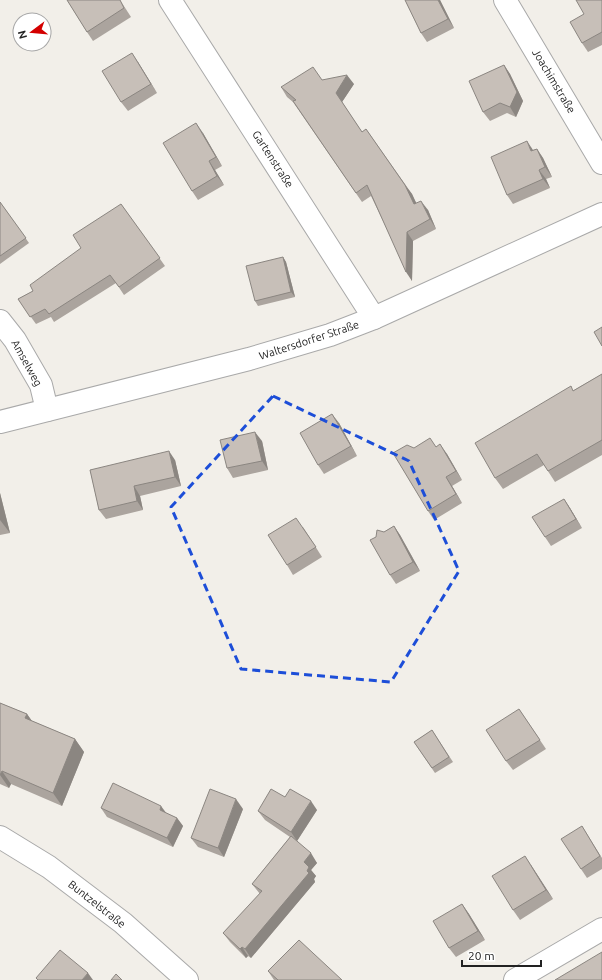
<svg xmlns="http://www.w3.org/2000/svg" width="602" height="980" viewBox="0 0 602 980" font-family="Ubuntu,sans-serif">
	<style>
		.lines { fill: none; stroke-linecap: round; stroke-linejoin: round }
		.minor-casing { stroke: #a9a9a9; stroke-width: 24 }
		.tertiary-casing { stroke: #a9a9a9; stroke-width: 24 }
		.minor { stroke: #fff; stroke-width: 22 }
		.tertiary { stroke: #fff; stroke-width: 22 }
		.wall { fill: #aba49e }
		.shaded-wall { fill: #8b8681 }
		.building { fill: #c7bfb8; stroke: #8b8681 }
		.marked { fill: none; stroke: #1d4ed8; stroke-width: 3; stroke-dasharray: 8 5; stroke-linejoin: round }
		.labels { text-anchor: middle; dominant-baseline: central; stroke-width: 4; stroke-linejoin: round; paint-order: stroke }
		.street-label { font-size: 11px; fill: #222; stroke: #fff }
	</style>
	<rect width="100%" height="100%" fill="#f2efe9"/>
	<g class="lines">
		<g class="minor-casing">
			<g id="minor">
				<path d="M170 0 374 318"/>
				<path d="M505 0 602 163"/>
				<path d="M0 321 15 340 41 385 47 410"/>
				<path d="M515 980 602 929"/>
			</g>
		</g>
		<g class="tertiary-casing">
			<g id="tertiary">
				<path d="M0 422 249 359 330 335 374 318 602 214"/>
				<path d="M0 837 49 867 123 923 187 980"/>
			</g>
		</g>
		<use href="#minor" class="minor"/>
		<use href="#tertiary" class="tertiary"/>
	</g>
	<g class="wall">
		<path d="M67 0H120L131 17 93 41 87 32Z"/>
		<path d="M405 0H440L454 28 427 42 421 33Z"/>
		<path d="M602 0V45L588 52 582 43 584 14Z"/>
		<path d="M138 62 157 93 128 111 121 102Z"/>
		<path d="M504 65 510 74 523 101 516 117 507 113 490 121 483 112Z"/>
		<path d="M322 80 354 84 342 102 362 132 366 129 412 194 416 203 428 210 436 229 413 241 412 281 371 196 362 202 293 102 287 97 281 87Z"/>
		<path d="M203 133 222 166 215 170 224 185 198 200 192 191Z"/>
		<path d="M537 149 543 158 552 177 546 179 550 188 513 204 507 195 533 150Z"/>
		<path d="M0 202 29 243 0 264Z"/>
		<path d="M121 204 165 266 124 295 116 283 54 322 51 317 36 324 18 299 33 291 81 248Z"/>
		<path d="M283 257 286 262 295 297 258 306 255 301Z"/>
		<path d="M602 374V455L555 482 544 465 503 489 495 478 574 390Z"/>
		<path d="M339 423 357 456 324 474 318 465Z"/>
		<path d="M262 441 268 470 233 478 227 468Z"/>
		<path d="M436 447 447 454 462 480 452 486 462 503 434 520 428 511 414 448Z"/>
		<path d="M175 460 181 486 140 496 143 510 106 519 99 510 90 470Z"/>
		<path d="M0 493 10 533 0 535Z"/>
		<path d="M564 499 570 508 582 528 551 546 545 537Z"/>
		<path d="M394 526 400 535 420 571 396 584 390 575 384 532Z"/>
		<path d="M303 527 322 557 293 575 287 565Z"/>
		<path d="M0 703 27 714 32 721 75 739 84 752 62 806 11 784 9 788 0 784Z"/>
		<path d="M519 709 546 749 513 770 506 761Z"/>
		<path d="M432 730 453 762 435 773 414 742Z"/>
		<path d="M285 797 317 810 297 841 317 863 311 870 316 876 314 879 315 882 251 958 248 956 246 958 230 942 223 933 260 894 252 884 290 837 265 820 258 811Z"/>
		<path d="M101 808 166 813 177 818 183 826 173 847 107 817Z"/>
		<path d="M243 809 224 857 198 847 191 838Z"/>
		<path d="M582 826 602 858V869L587 878 581 869Z"/>
		<path d="M531 865 553 899 520 920 513 910Z"/>
		<path d="M462 904 469 914 485 940 456 957 449 948Z"/>
		<path d="M268 971 342 980H274Z"/>
	</g>
	<g class="shaded-wall">
		<path d="M438 0H440L454 28 448 19Z"/>
		<path d="M132 53 138 62 157 93 151 84Z"/>
		<path d="M504 65 510 74 523 101 516 117 510 107Z"/>
		<path d="M347 75 354 84 342 102 368 142 336 93Z"/>
		<path d="M196 123 203 133 222 166 216 157Z"/>
		<path d="M527 141 533 150 537 161 531 151Z"/>
		<path d="M537 149 543 158 552 177 545 167Z"/>
		<path d="M209 161 215 170 224 185 217 176Z"/>
		<path d="M539 170 546 179 550 188 543 179Z"/>
		<path d="M405 185 412 194 421 213 414 204Z"/>
		<path d="M421 201 428 210 436 229 430 219Z"/>
		<path d="M407 232 413 241 412 281 406 272Z"/>
		<path d="M283 257 286 262 295 297 291 292Z"/>
		<path d="M332 414 339 423 357 456 351 446Z"/>
		<path d="M255 432 262 441 268 470 262 461Z"/>
		<path d="M440 444 447 454 462 480 456 471Z"/>
		<path d="M169 451 175 460 181 486 175 477Z"/>
		<path d="M446 477 452 486 462 503 456 494Z"/>
		<path d="M134 486 140 496 143 510 137 501Z"/>
		<path d="M0 493 10 533 0 520Z"/>
		<path d="M564 499 570 508 582 528 576 519Z"/>
		<path d="M394 526 400 535 420 571 413 562Z"/>
		<path d="M27 714 36 727 25 718Z"/>
		<path d="M75 739 84 752 62 806 53 793Z"/>
		<path d="M2 771 11 784 9 788 0 775Z"/>
		<path d="M236 799 243 809 224 857 218 848Z"/>
		<path d="M311 801 317 810 297 841 291 832Z"/>
		<path d="M161 806 167 814 160 810Z"/>
		<path d="M177 818 183 826 173 847 167 838Z"/>
		<path d="M311 853 317 863 311 870 316 876 314 879 315 882 251 958 245 949 307 871 304 862Z"/>
		<path d="M525 856 531 865 553 899 546 890Z"/>
		<path d="M462 904 469 914 485 940 478 931Z"/>
		<path d="M242 947 248 956 246 958 240 949Z"/>
		<path d="M88 973 93 980H82Z"/>
	</g>
	<g class="building">
		<path d="M67 0H120L124 8 87 32Z"/>
		<path d="M405 0H438L448 19 421 33Z"/>
		<path d="M576 0H602V32L582 43 570 22 584 14Z"/>
		<path d="M132 53 151 84 121 102 102 71Z"/>
		<path d="M504 65 517 92 510 107 500 103 483 112 469 81Z"/>
		<path d="M313 67 322 80 347 75 336 93 362 132 366 129 405 185 414 204 421 201 430 219 407 232 406 272 367 185 356 193 293 101 296 100 281 87Z"/>
		<path d="M196 123 216 157 209 161 217 176 192 191 163 143Z"/>
		<path d="M527 141 531 151 537 149 545 167 539 170 543 179 507 195 491 157Z"/>
		<path d="M0 202 26 238 0 256Z"/>
		<path d="M121 204 160 258 119 287 110 275 49 314 45 309 30 317 18 299 33 291 30 285 81 248 73 235Z"/>
		<path d="M283 257 291 292 255 301 246 266Z"/>
		<path d="M602 327V346L594 332Z"/>
		<path d="M602 374V440L548 471 537 454 495 478 475 443 571 386 573 391Z"/>
		<path d="M332 414 351 446 318 465 300 433Z"/>
		<path d="M255 432 262 461 227 468 220 440Z"/>
		<path d="M430 438 436 447 440 444 456 471 446 477 456 494 428 511 393 453 407 445 414 448Z"/>
		<path d="M169 451 175 477 134 486 137 501 99 510 90 470Z"/>
		<path d="M564 499 576 519 545 537 532 517Z"/>
		<path d="M296 518 316 547 287 565 268 535Z"/>
		<path d="M394 526 413 562 390 575 370 540 376 537 377 530 384 532Z"/>
		<path d="M0 703 27 714 25 718 75 739 53 793 2 771 0 775Z"/>
		<path d="M519 709 540 740 506 761 486 730Z"/>
		<path d="M432 730 449 757 432 768 414 742Z"/>
		<path d="M113 783 161 806 160 810 177 818 167 838 101 808Z"/>
		<path d="M210 789 236 799 218 848 191 838Z"/>
		<path d="M271 789 285 797 290 789 311 801 291 832 258 811Z"/>
		<path d="M582 826 600 856 581 869 561 839Z"/>
		<path d="M291 836 311 853 304 862 309 867 307 871 309 873 245 949 242 947 240 949 223 933 262 891 252 884Z"/>
		<path d="M525 856 546 890 513 910 492 876Z"/>
		<path d="M462 904 478 931 449 948 433 921Z"/>
		<path d="M299 940 342 980H278L268 971Z"/>
		<path d="M60 950 88 973 82 980H38L36 978Z"/>
		<path d="M602 952V980H555Z"/>
		<path d="M116 974 122 980H111Z"/>
	</g>
	<path class="marked" d="M273 396 409 461 459 571 391 682 241 669 171 507Z"/>
	<g class="labels">
		<g class="street-label">
			<text transform="translate(554 81) rotate(59)">Joachimstraße</text>
			<text transform="translate(273 159) rotate(57)">Gartenstraße</text>
			<text transform="translate(309 340) rotate(-18)">Waltersdorfer Straße</text>
			<text transform="translate(27 363) rotate(61)">Amselweg</text>
			<text transform="translate(97 904) rotate(38)">Buntzelstraße</text>
		</g>
	</g>
	<g transform="translate(32 32) rotate(254)"><circle r="19" fill="#ffffff" stroke="#a7a7a7"/>
	<path d="M0-3L7 15L0 10L-7 15Z" fill="#d40000"/>
	<text y="-6" font-size="11" font-weight="bold" text-anchor="middle" fill="#222222">N</text>
	</g>
	<path d="M462 960v6h79v-6" fill="none" stroke="#222222" stroke-width="2"/>
	<text x="468" y="960" font-size="12" fill="#222222" stroke="#ffffff" stroke-width="3" paint-order="stroke">20 m</text>
</svg>
